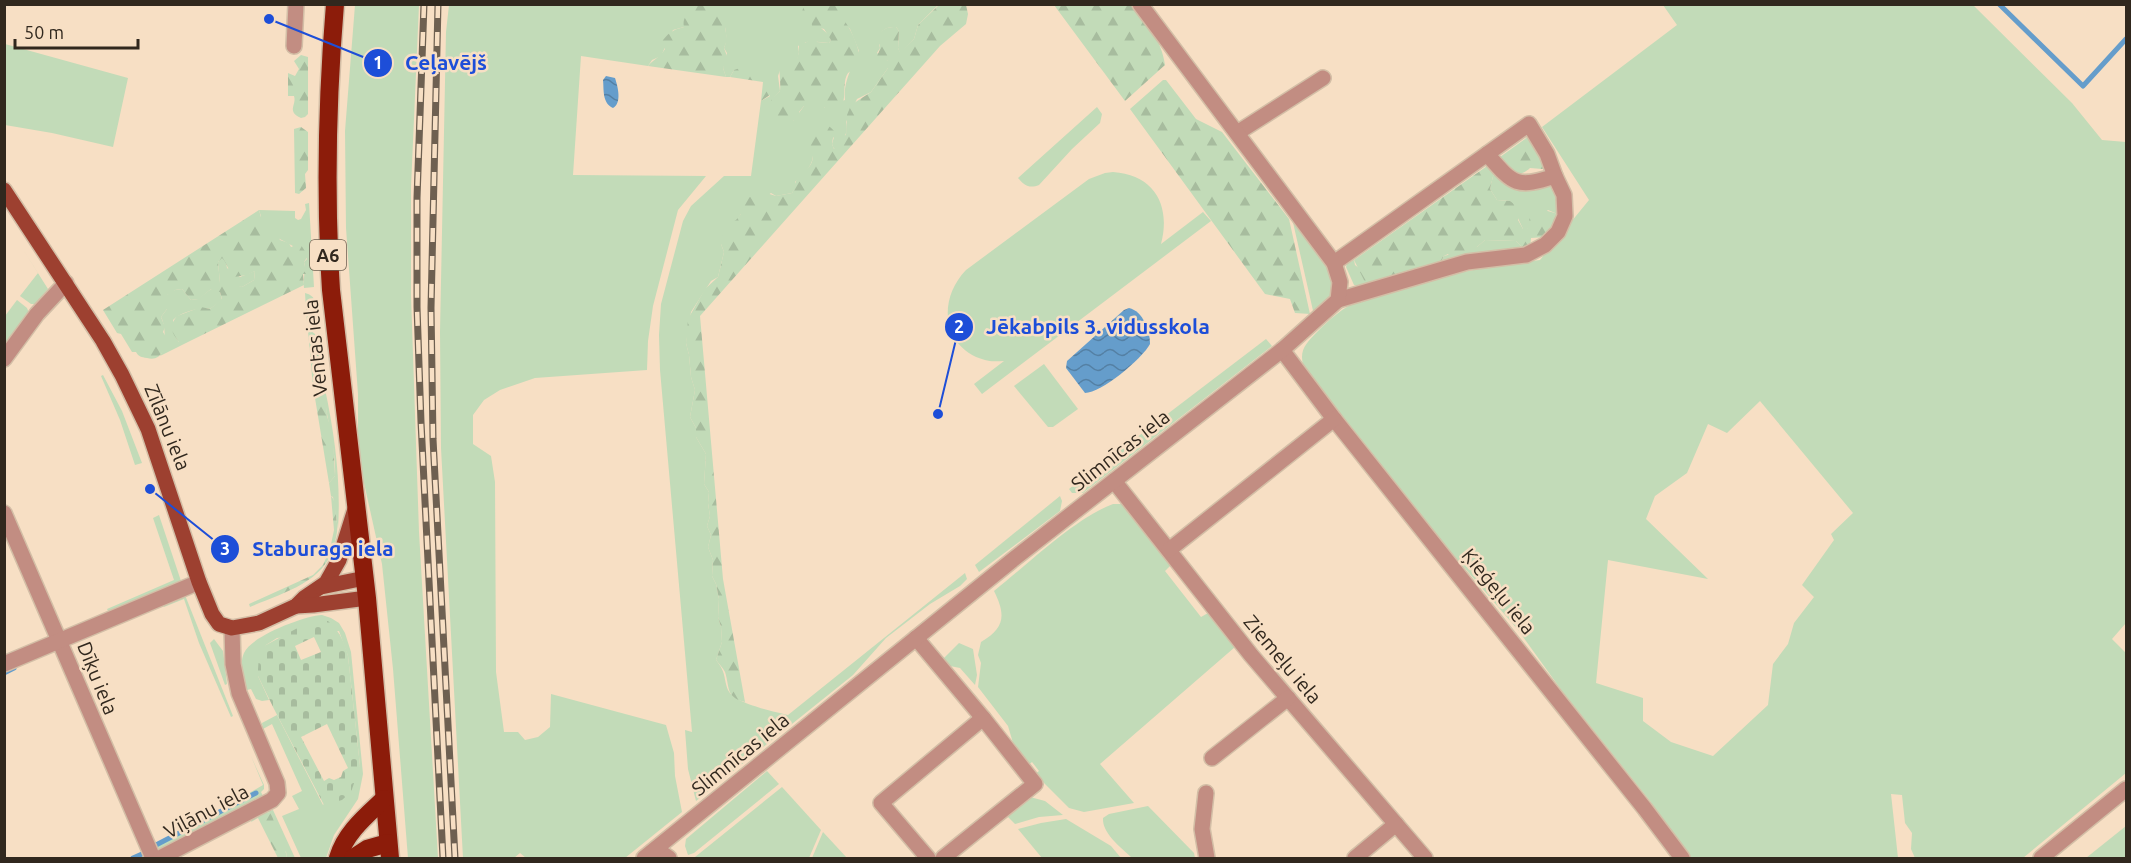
<svg xmlns="http://www.w3.org/2000/svg" width="2131" height="863" viewBox="0 0 2131 863" font-family="Ubuntu,sans-serif">
	<style>
		.green { fill: #c2dbb8; fill-rule: evenodd }
		.forest { fill: url(#forest-firs); fill-rule: evenodd }
		.cemetery { fill: url(#cemetery-stones); fill-rule: evenodd }
		.water { fill: url(#water-waves) }
		.lines { fill: none; stroke-linecap: round; stroke-linejoin: round }
		.stream { stroke: #659dcb; stroke-width: 5 }
		.minor-casing { stroke: #d3bea6; stroke-width: 18 }
		.major-casing { stroke: #d3bea6; stroke-width: 18 }
		.highway-casing { stroke: #d3bea6; stroke-width: 21 }
		.minor { stroke: #c28d82; stroke-width: 15 }
		.major { stroke: #9d4030; stroke-width: 15 }
		.highway { stroke: #8c1c0a; stroke-width: 18 }
		.rail-casing { stroke: #6e6051; stroke-width: 7 }
		.rail { stroke: #f7dfc4; stroke-width: 4.5; stroke-dasharray: 14; stroke-linecap: butt }
		.labels { text-anchor: middle; dominant-baseline: central; stroke-width: 5; stroke-linejoin: round; paint-order: stroke }
		.shield { fill: #f7dfc4; stroke: #6c5f50; stroke-width: 1.5 }
		.shield-label { font-size: 18px; font-weight: bold; fill: #31281e }
		.street-label { font-size: 20px; fill: #31281e; stroke: #f7dfc4 }
		.leader { fill: none; stroke: #1d4ed8; stroke-width: 2 }
		.callout-dot { fill: #1d4ed8; stroke: #f7dfc4; stroke-width: 2 }
		.mark-label { font-size: 18px; text-anchor: middle; font-weight: bold; fill: #fff }
		.callout-label { font-size: 21px; text-anchor: middle; font-weight: bold; fill: #1d4ed8; stroke: #f7dfc4; stroke-width: 5; stroke-linejoin: round; paint-order: stroke }
	</style>
	<defs>
		<pattern id="forest-firs" width="22" height="20" patternUnits="userSpaceOnUse" patternTransform="scale(1.5)"><rect width="22" height="20" fill="#c2dbb8"/><path d="M5 1l3.5 6h-7zM16 11l3.5 6h-7z" fill="#a7bc9e"/></pattern>
		<pattern id="cemetery-stones" width="16" height="16" patternUnits="userSpaceOnUse" patternTransform="scale(1.5)"><rect width="16" height="16" fill="#c2dbb8"/><path d="M2 7V4a2 2 0 0 1 4 0v3zM10 15v-3a2 2 0 0 1 4 0v3z" fill="#a7bc9e"/></pattern>
		<pattern id="water-waves" width="16" height="10" patternUnits="userSpaceOnUse" patternTransform="scale(1.5)"><rect width="16" height="10" fill="#659dcb"/><path d="M0 5q4-4 8 0t8 0" fill="none" stroke="#5480a4"/></pattern>
	</defs>
	<rect width="100%" height="100%" fill="#f7dfc4"/>
	<g class="green">
		<path d="M355 5H419L411 187V296L419 532 438 858H408L393 669 382 564 362 474 358 435V394L346 228 345 131Z"/>
		<path d="M449 5H695L684 27 673 30 661 56 652 60 648 66 581 56 573 175 706 176 678 210 653 306 648 341 647 370 535 378 500 390 484 400 473 415V444L491 456 495 482 496 672 504 732H518L525 740 538 737 550 727 551 694 666 725 674 753 675 776 682 812 625 858H526L520 853 514 858H463L441 448 440 332 446 32Z"/>
		<path d="M712 5H803L811 19 830 36 831 40 829 43 809 41 798 46 799 52 796 67 780 70 778 76 780 91 772 100 793 121 804 106 820 98 824 103V108L845 100C843 81 852 68 859 51L850 29 840 18 837 10 838 5H936L937 6 918 25 914 39 900 53 898 48 899 31 896 27C882 26 876 35 880 48L877 53 888 61V68L871 92 857 99 846 122C849 136 842 140 834 149L832 144 834 137 813 156C812 168 803 173 795 182V188L792 193 776 196 771 193 741 214 721 244 724 252 718 277 711 281 691 312 686 343 689 355 691 377 695 390 690 417 696 428V437L706 454 704 484 709 492 708 503 710 516 707 526 711 535 708 547 713 560 712 576 716 584 719 599 718 617 721 627 722 642 716 660C727 674 723 677 728 690 735 704 773 711 788 715L965 573 967 579 960 586 930 604 886 638 853 675 696 801 688 769 685 730 692 732 660 370 659 335 661 304 683 221 691 206 724 176H751L761 101 770 96 758 72 734 70 730 77H726L723 68 727 53 724 48C730 33 723 15 712 5Z"/>
		<path d="M1663 5H1973L2072 103 2102 140 2126 142V623L2112 639 2126 653V773L2023 858H1915L1911 849 1912 833 1905 823 1902 795 1891 794 1898 858H1691L1650 801 1562 691 1518 630 1431 529 1306 373C1297 352 1304 345 1319 330 1329 320 1339 311 1352 304 1368 295 1387 292 1404 287 1449 274 1493 265 1540 260L1589 200 1542 127 1677 25ZM1760 401 1853 513 1831 534 1834 540 1802 585 1814 597 1794 623 1788 644 1773 664 1768 705 1713 756 1671 742 1643 721V698L1596 683 1608 560 1708 579 1646 519 1655 496 1687 473 1708 424 1727 433Z"/>
		<path d="M5 44 128 78 113 147 52 133 5 125Z"/>
		<path d="M1097 107 1102 114 1100 123 1072 149 1039 185C1029 189 1024 185 1018 178Z"/>
		<path d="M1113 172C1155 175 1171 206 1161 244L1203 212 1211 221 982 394 974 384 1004 361C998 361 991 362 985 360 942 348 937 300 966 270L1089 179 1105 173Z"/>
		<path d="M1494 172C1499 178 1505 184 1512 187 1525 191 1554 175 1559 195 1561 202 1560 211 1560 219L1555 213 1548 210 1527 229H1523L1510 201 1497 200 1490 189Z"/>
		<path d="M309 203 314 287 304 288C303 279 306 268 304 262L307 259 304 252C289 245 275 233 258 233L261 216 259 210 295 211V218L298 220 301 219 306 210 305 204Z"/>
		<path d="M1292 218C1304 234 1335 268 1333 288 1332 299 1321 308 1314 315Z"/>
		<path d="M1485 240 1516 241 1525 250 1439 265 1444 256 1477 247Z"/>
		<path d="M19 243 48 289 35 304H31L20 296 38 273Z"/>
		<path d="M222 257 226 262 227 268 240 277 255 271 254 280 242 287 220 283 218 262Z"/>
		<path d="M1348 260 1350 262 1354 260 1355 265 1378 283 1360 287 1354 285 1346 267Z"/>
		<path d="M182 289 191 300 198 299 211 289 220 292 222 300 210 309C200 307 181 312 173 320L176 338 179 342H188L160 356C166 348 166 325 161 317L167 309V295L175 290Z"/>
		<path d="M17 300 27 308 29 313 5 351V316Z"/>
		<path d="M1266 339 1272 346 1083 493H1072L1069 489Z"/>
		<path d="M1044 364 1078 409 1053 427H1048L1014 386Z"/>
		<path d="M103 375 122 411 142 463 135 465 120 420 101 376Z"/>
		<path d="M325 389C335 436 341 482 338 529L333 497 331 496 329 483 335 476C336 456 331 438 328 419 326 409 326 402 321 392H317Z"/>
		<path d="M1060 496 1062 501 1060 511 979 572 975 565Z"/>
		<path d="M1113 504H1122L1172 564 1165 571 1201 617 1208 613 1235 647 1100 764 1134 803 1084 812 1069 808 1035 774 1039 771 1032 762 1027 766 1016 753 1008 726 978 687 981 663 978 655 981 642C1005 628 1006 615 994 591 1027 565 1075 518 1113 504Z"/>
		<path d="M159 515 181 581 108 611 107 609 174 580 153 518Z"/>
		<path d="M185 595 233 716 231 717 199 643 184 599 164 607 162 604Z"/>
		<path d="M322 615 331 618 339 623 345 633 351 652 363 774 358 799 334 835 326 858H301L282 816 299 809 292 796 302 791 272 724 263 729 262 723 277 715 323 805 360 766 348 656 339 631 277 638 266 645 258 676 269 700 262 701 256 699 251 689 247 690C244 680 239 663 244 653 251 636 304 616 322 615Z"/>
		<path d="M214 639 223 651 227 684 225 685 210 643Z"/>
		<path d="M959 643 973 649 977 675 975 685 960 668 950 666 943 659Z"/>
		<path d="M251 756 264 785V789L261 792 263 796 243 808 161 849 154 847 155 844 208 817 263 785Z"/>
		<path d="M767 771 779 784 694 853 688 855 685 846 686 839Z"/>
		<path d="M782 787 821 830 809 858 695 857Z"/>
		<path d="M1030 797 1045 801 1063 815 1039 817 1015 824 1007 816Z"/>
		<path d="M1148 806 1194 853 1195 858H1132C1122 848 1102 834 1103 818L1109 814Z"/>
		<path d="M273 810 295 858H287L286 852 272 840 270 813 265 812Z"/>
		<path d="M1066 819 1111 846 1121 858H1042L1018 829 1041 823Z"/>
		<path d="M2126 826V858H2085H2086Z"/>
		<path d="M823 832 847 858H812Z"/>
	</g>
	<g class="forest">
		<path d="M940 4 966 5 968 14 966 24 940 46 700 316 723 579 745 702C725 697 730 687 725 672 723 668 719 664 716 660L722 642 721 627 718 617 719 599 716 584 712 576 713 560 708 547 711 535 707 526 710 516 708 503 709 492 704 484 706 454 696 437V428L690 417 695 390 691 377 689 355 686 343 688 319 705 289 718 277 724 252 721 244V237L729 230 731 223 736 220 741 214 737 205C743 196 748 197 758 197L763 192 776 196 792 193C795 188 794 184 797 179 803 169 812 170 813 156L807 151 803 143 807 129C816 123 826 121 834 131L832 144 834 149C839 142 836 137 846 135L847 115 851 105 871 92 888 68V61L877 57C877 54 880 51 880 47 880 45 879 44 878 42 877 31 886 26 896 27L899 31 898 48 900 52 914 39 918 25Z"/>
		<path d="M695 5C708 4 736 6 725 26L727 40 724 48 728 59 723 68 726 77 648 66C654 59 660 57 665 49L661 43C668 33 672 30 684 27 682 15 690 14 695 5Z"/>
		<path d="M804 5H838C837 15 843 18 848 26 855 38 862 55 860 69 857 70 854 70 851 71 841 75 847 97 842 105L838 103 834 109 829 113 826 111 820 99 808 107 804 106 799 112V117L793 121V127L785 131 783 126 773 124 766 111 771 105V100L780 91C781 84 779 66 778 59L780 57 783 59 788 67 795 66 799 52V43H805L815 36 817 42 829 43 831 40 824 29 812 26 811 19 805 17 802 12Z"/>
		<path d="M1054 5H1133C1147 23 1162 41 1165 65L1125 101Z"/>
		<path d="M301 55 308 57V114L305 117 301 118C286 111 297 105 294 96H288V73L295 76 299 69 294 61Z"/>
		<path d="M749 65 758 72 768 71C776 77 776 82 776 91L761 101 763 82 730 77 734 70Z"/>
		<path d="M1163 80H1166L1196 119 1222 132 1289 219 1310 314 1295 313 1290 299 1265 294 1130 109Z"/>
		<path d="M301 127 308 132V170L305 174 306 188 299 194 295 193 294 129Z"/>
		<path d="M1529 136 1547 166 1542 169 1530 168C1516 181 1509 169 1500 157Z"/>
		<path d="M1487 166 1492 168 1494 172 1490 189 1497 200 1510 201 1518 207V220L1523 229H1527L1531 213 1540 209 1555 213 1560 219 1546 237 1531 238 1530 248 1525 250 1516 241 1485 240 1477 247 1474 255 1452 260 1448 254 1444 256 1439 265 1378 283 1365 282 1354 260Z"/>
		<path d="M259 210 262 221 259 232C267 228 277 231 280 240L289 243 291 247 298 244 301 245 308 256 304 262 305 267 310 270 308 274H303L304 285 188 342H179C172 333 168 327 177 316L201 307 210 309 222 299 220 292H214L211 289 199 299 191 300 182 289 175 290 172 294 167 295V309L161 317 165 327 163 332 166 337C166 348 161 362 147 358 141 357 139 357 136 352H132L121 334 117 333 103 310ZM222 258C228 263 227 271 234 277L247 275 255 271 254 280 242 287 230 283H220L218 262Z"/>
		<path d="M305 293C318 296 319 310 314 321L307 323Z"/>
		<path d="M308 331H311L315 334 320 363 318 383 313 387Z"/>
		<path d="M314 392H321L326 399 327 416 333 435 335 476 329 483Z"/>
		<path d="M331 496C337 502 335 514 337 523 338 531 336 538 334 546 324 583 282 593 250 607L249 604 313 575 323 565 330 549 334 530Z"/>
		<path d="M265 812 270 813C278 826 272 827 272 839 282 842 286 849 287 858H278L258 818 251 822 252 819Z"/>
	</g>
	<path class="cemetery" d="M319 621H328C340 632 344 641 348 656L360 766 351 792 342 800 324 805 274 709 258 676V669L259 656 266 645 305 624ZM314 637 321 652 301 660 295 646ZM327 724 348 768 343 771 341 777 334 780 329 778 324 781 301 737Z"/>
	<g class="water">
		<path d="M606 76 615 78C618 87 622 103 613 108 602 103 604 90 603 80Z"/>
		<path d="M1129 308C1143 311 1150 331 1150 344 1142 359 1101 393 1085 393L1066 368 1067 361 1124 310Z"/>
	</g>
	<g class="lines">
		<g class="stream">
			<path d="M1999 4 2083 86 2126 39"/>
			<path d="M4 673 14 668"/>
			<path d="M156 845 256 793"/>
			<path d="M133 858 142 854"/>
		</g>
		<g class="minor-casing">
			<g id="minor">
				<path d="M294 46 296 4"/>
				<path d="M1237 133 1323 78"/>
				<path d="M1487 154 1529 124 1547 154 1555 176"/>
				<path d="M1334 263 1487 154C1513 184 1516 189 1555 176L1564 195 1565 216 1558 232 1545 245 1526 255 1467 262 1338 300"/>
				<path d="M1282 350 1334 419 1645 809 1682 858"/>
				<path d="M4 359 37 314 66 283"/>
				<path d="M1114 481 1251 655 1425 858"/>
				<path d="M4 513 153 858"/>
				<path d="M1169 550 1334 419"/>
				<path d="M916 638 983 718"/>
				<path d="M4 664 199 582"/>
				<path d="M1212 758 1288 698"/>
				<path d="M1206 793 1202 829 1207 858"/>
				<path d="M656 849 669 858"/>
				<path d="M160 858 272 800 278 793 277 783 239 693 233 664 232 628"/>
				<path d="M644 858 1015 558 1282 350 1338 300 1340 282 1334 263 1140 4"/>
				<path d="M928 858 881 803 983 718 1035 784 943 858"/>
				<path d="M1355 858 1396 824"/>
				<path d="M2041 858 2126 789"/>
			</g>
		</g>
		<g class="major-casing">
			<g id="major">
				<path d="M4 190 103 341 122 375 148 429 199 582 212 614 219 624 232 628 259 623 296 606 304 598 326 583 339 560 356 506"/>
				<path d="M321 587 365 578"/>
				<path d="M296 606 313 605 367 598"/>
			</g>
		</g>
		<g class="highway-casing">
			<g id="highway">
				<path d="M335 4C327 100 325 194 331 290L367 598 390 858"/>
				<path d="M338 858C345 833 366 816 384 799"/>
				<path d="M353 858 367 849 388 843"/>
			</g>
		</g>
		<use href="#minor" class="minor"/>
		<use href="#major" class="major"/>
		<use href="#highway" class="highway"/>
		<g class="rail-casing">
			<g id="rail">
				<path d="M424 4 417 198V307L421 422 443 858"/>
				<path d="M438 4 431 308 433 439 455 858"/>
			</g>
		</g>
		<use href="#rail" class="rail"/>
	</g>
	<g class="labels">
		<rect class="shield" x="310" y="240" width="36" height="30" rx="4.5"/>
		<g class="shield-label">
			<text x="328" y="255">A6</text>
		</g>
		<g class="street-label">
			<text transform="translate(315 348) rotate(-96)">Ventas iela</text>
			<text transform="translate(168 427) rotate(68)">Zīlānu iela</text>
			<text transform="translate(1120 450) rotate(-38)">Slimnīcas iela</text>
			<text transform="translate(1499 591) rotate(51)">Ķieģeļu iela</text>
			<text transform="translate(1283 659) rotate(50)">Ziemeļu iela</text>
			<text transform="translate(98 678) rotate(68)">Dīķu iela</text>
			<text transform="translate(740 754) rotate(-39)">Slimnīcas iela</text>
			<text transform="translate(206 811) rotate(-28)">Viļānu iela</text>
		</g>
	</g>
	<path class="leader" d="M269 19L378 63M938 414L959 327M150 489L225 549"/>
	<g class="callout-dot">
		<circle cx="269" cy="19" r="6"/>
		<circle cx="938" cy="414" r="6"/>
		<circle cx="150" cy="489" r="6"/>
		<circle cx="378" cy="63" r="15"/>
		<circle cx="959" cy="327" r="15"/>
		<circle cx="225" cy="549" r="15"/>
	</g>
	<g class="mark-label">
		<text x="378" y="69">1</text>
		<text x="959" y="333">2</text>
		<text x="225" y="555">3</text>
	</g>
	<g class="callout-label">
		<text x="446" y="70">Ceļavējš</text>
		<text x="1098" y="334">Jēkabpils 3. vidusskola</text>
		<text x="323" y="556">Staburaga iela</text>
	</g>
	<rect width="2131" height="863" fill="none" stroke="#31281e" stroke-width="12"/>
	<path d="M15 39v9h123v-9" fill="none" stroke="#31281e" stroke-width="3"/>
	<text x="24" y="39" font-size="18" fill="#31281e" stroke="#f7dfc4" stroke-width="4.5" paint-order="stroke">50 m</text>
</svg>
